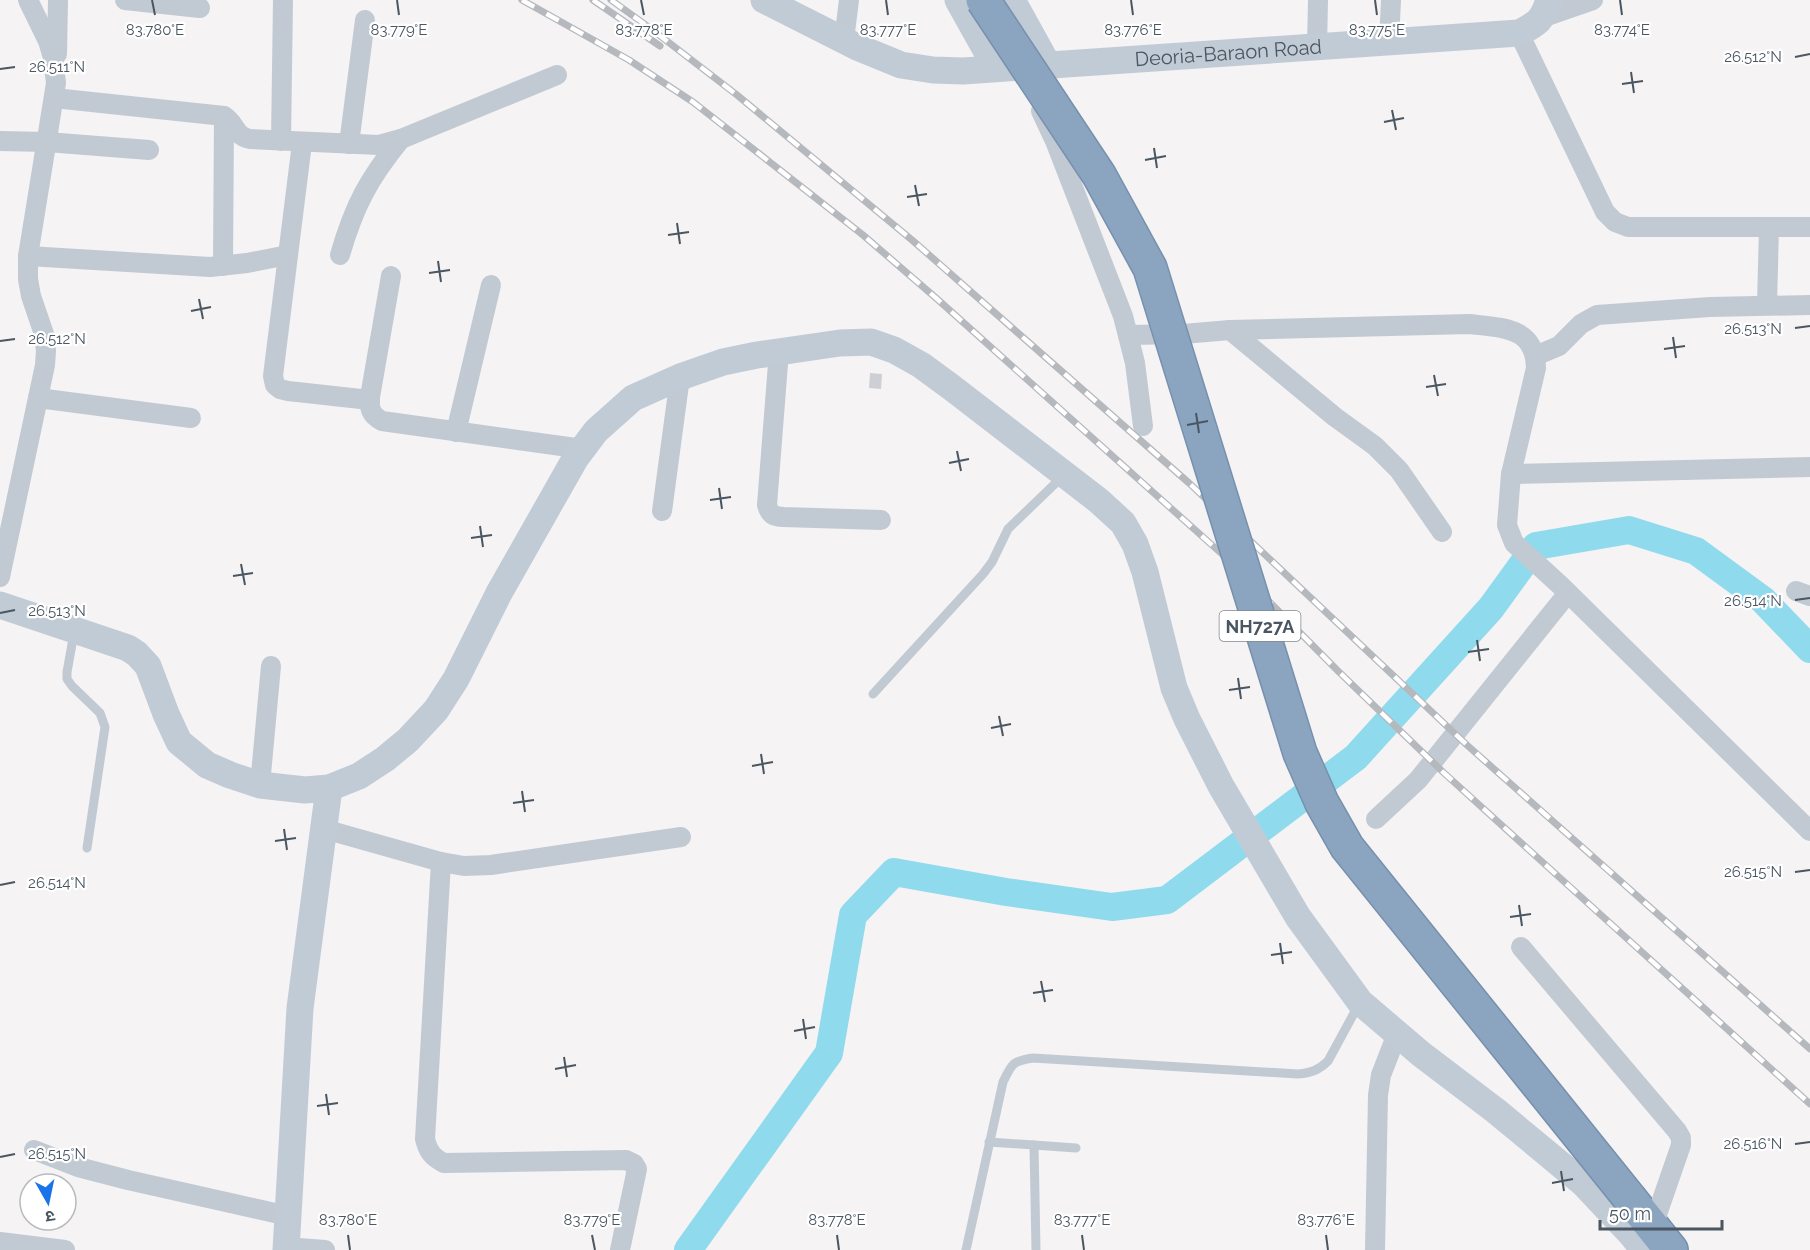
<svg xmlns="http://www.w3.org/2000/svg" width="1810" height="1250" viewBox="0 0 1810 1250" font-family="Raleway,'Noto Sans Devanagari',sans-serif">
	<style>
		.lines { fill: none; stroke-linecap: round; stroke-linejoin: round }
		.river { stroke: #90daee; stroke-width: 28 }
		.building { fill: #cdcfd5 }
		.highway-casing { stroke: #7690ad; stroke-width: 36 }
		.lane { stroke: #c1cad2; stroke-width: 9 }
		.street { stroke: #c1cad2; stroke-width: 20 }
		.secondary { stroke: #c1cbd6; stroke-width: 27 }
		.highway { stroke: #8ba5c1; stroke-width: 33 }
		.rail-casing { stroke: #b5b8bd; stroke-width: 7 }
		.rail { stroke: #fff; stroke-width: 4.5; stroke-dasharray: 14; stroke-linecap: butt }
		.highway-bridge-casing { stroke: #7690ad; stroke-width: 36; stroke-linecap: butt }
		.highway-bridge { stroke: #8ba5c1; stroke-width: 33 }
		.ticks { fill: none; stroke: #4a5661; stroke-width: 2 }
		.labels { text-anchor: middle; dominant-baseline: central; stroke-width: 4.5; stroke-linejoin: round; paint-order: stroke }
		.shield { fill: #fff; stroke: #808990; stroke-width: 1.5 }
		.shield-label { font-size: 18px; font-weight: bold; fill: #4a5661 }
		.street-label { font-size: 20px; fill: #4a5661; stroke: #fff }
		.ticks-label { font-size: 15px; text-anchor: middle; fill: #4a5661; stroke: #fff; stroke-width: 4.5; stroke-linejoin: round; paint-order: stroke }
	</style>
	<rect width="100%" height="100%" fill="#f5f3f3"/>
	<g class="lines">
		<path class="river" d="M688 1250 829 1053 853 915 894 872 1006 892 1112 907 1167 900 1356 757 1491 608 1536 546 1629 530 1696 551 1763 600 1810 649"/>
	</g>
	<path class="building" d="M870 373 882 374 881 389 869 388Z"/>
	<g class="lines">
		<g class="highway-casing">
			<path id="highway" d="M1631 1200 1671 1250"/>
		</g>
		<g class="lane">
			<path d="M74 633 67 672V679L72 686 100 713 105 727 87 848"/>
			<path d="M873 694 983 574 992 562 1008 529 1063 476"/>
			<path d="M989 1142 1076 1148"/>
			<path d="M1034 1145 1036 1250"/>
			<path d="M966 1250 1003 1082C1012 1063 1013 1061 1033 1058L1298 1074C1311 1073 1319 1070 1328 1061L1359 1004"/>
		</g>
		<g class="street">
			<path d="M125 0 200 8"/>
			<path d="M1544 17 1593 0"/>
			<path d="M1519 33 1605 212 1615 222 1628 227H1810"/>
			<path d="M844 40 849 0"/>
			<path d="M1389 42 1391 0"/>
			<path d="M1317 47 1318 0"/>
			<path d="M57 54 58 0"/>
			<path d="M54 98 224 116C237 124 234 136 250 139L379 145 401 139 557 75"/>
			<path d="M1041 111 1055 141 1123 316 1135 363 1143 426"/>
			<path d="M0 141 47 142 149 150"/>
			<path d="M281 141 283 0"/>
			<path d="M302 143 273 376 275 385 280 389 288 391 370 400"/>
			<path d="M349 144 365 20"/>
			<path d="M340 255C354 206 369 178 401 139"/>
			<path d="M28 256 210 267 247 263 288 255"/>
			<path d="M223 266 224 116"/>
			<path d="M391 276 370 397C369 409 371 415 382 421L583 449"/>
			<path d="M1767 305 1769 227"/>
			<path d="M1230 330 1335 417 1375 446 1399 470 1442 532"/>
			<path d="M1128 335 1183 334 1230 330 1470 324C1503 328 1535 327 1536 368L1511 474 1507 525 1514 543 1560 585 1810 831"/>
			<path d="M779 351 767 505C770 515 773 516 783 517L881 520"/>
			<path d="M1535 356 1559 346 1581 324 1597 315 1710 307 1810 305"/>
			<path d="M38 398 191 418"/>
			<path d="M456 432 491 285"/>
			<path d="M1511 474 1810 467"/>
			<path d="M662 511 680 377"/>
			<path d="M0 577 45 365 46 351 44 334 31 296 28 279V256L56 83 53 58 48 41 28 0"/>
			<path d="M1796 591 1810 596"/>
			<path d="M260 785 271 666"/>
			<path d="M1376 819 1418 780 1568 593"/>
			<path d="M324 829 441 862 464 866 491 865 681 837"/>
			<path d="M441 862 425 1139C428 1151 432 1157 444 1163L626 1160 634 1164 637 1169 620 1250"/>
			<path d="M1521 947 1677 1131 1681 1138V1145L1653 1226"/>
			<path d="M34 1150 78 1167 128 1180 288 1216"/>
			<path d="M0 1242 65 1250"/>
			<path d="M286 1247 325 1250"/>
			<path d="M1375 1250 1378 1095 1381 1075 1397 1034"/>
		</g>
		<g class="secondary">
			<path id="s1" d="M764 0 857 47 901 65 933 70 963 71 1519 33C1538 23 1542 21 1549 0"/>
			<path d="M958 0 996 68"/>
			<path d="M1012 0 1048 65"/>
			<path d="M0 605 128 648 137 654 148 666 166 714 179 742 207 765 230 775 260 785 305 790 329 788 359 776 385 759 408 740 436 710 456 679 499 593 575 459 596 431 633 398 680 377 723 362 757 355 840 343 871 342 894 350 921 365 951 387 1099 501 1123 523 1135 544 1145 572 1174 688 1187 719 1221 786 1298 917 1360 1002 1421 1054 1496 1111 1583 1183 1631 1234 1644 1250"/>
			<path d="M286 1250 300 1008 329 788"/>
		</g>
		<use href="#highway" class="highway"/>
		<g class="rail-casing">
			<g id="rail">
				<path d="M522 0 629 60 693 102 863 235 936 298 1222 554 1338 671 1444 773 1810 1104"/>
				<path d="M593 0 660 46"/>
				<path d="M611 0 650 28 737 95 912 240 1189 483 1468 746 1810 1049"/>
			</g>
		</g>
		<use href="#rail" class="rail"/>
		<g class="highway-bridge-casing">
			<path id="highway-bridge" d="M983 0 1099 175 1150 268 1300 753 1322 803 1347 847 1631 1200"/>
		</g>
		<use href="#highway-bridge" class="highway-bridge"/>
	</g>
	<path class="ticks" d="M152 0 155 15M397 0 399 15M641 0 644 15M886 0 888 15M1131 0 1133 15M1375 0 1377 15M1620 0 1622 15M1795 57 1810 54M0 69 15 67M1631 72 1634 93M1622 84 1643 81M1392 110 1396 130M1384 122 1404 118M1154 148 1157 168M1145 160 1166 156M915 185 919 206M907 197 927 194M677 223 680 244M668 235 689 232M438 261 441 282M429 273 450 270M199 299 203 319M191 311 211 307M1795 328 1810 326M1673 337 1676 358M0 341 15 339M1664 349 1685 346M1434 375 1438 396M1426 387 1446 384M1196 413 1199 433M1187 425 1208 421M957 451 961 471M949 463 969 459M719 488 722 509M710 500 731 497M480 526 483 547M471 538 492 535M241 564 245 585M233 576 253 573M1795 600 1810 598M0 613 15 610M1477 640 1480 661M1468 652 1489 649M1238 678 1241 699M1229 690 1250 687M999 716 1003 736M991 728 1011 724M761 754 764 774M752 766 773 762M522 791 525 812M513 803 534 800M284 829 287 850M275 841 296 838M1795 872 1810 870M0 885 15 882M1519 905 1522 926M1510 917 1531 914M1280 943 1283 964M1271 955 1292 952M1041 981 1045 1002M1033 993 1053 990M803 1019 806 1039M794 1031 815 1027M564 1057 567 1077M555 1069 576 1065M326 1094 329 1115M317 1106 338 1103M1795 1144 1810 1142M0 1157 15 1154M1561 1171 1564 1191M1552 1183 1573 1179M348 1235 350 1250M592 1235 595 1250M837 1235 839 1250M1082 1235 1084 1250M1326 1235 1328 1250"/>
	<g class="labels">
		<rect class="shield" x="1219.5" y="611" width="81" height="30" rx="4.5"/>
		<g class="shield-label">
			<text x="1260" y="626">NH727A</text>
		</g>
		<g class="street-label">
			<text stroke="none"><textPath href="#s1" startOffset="480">Deoria-Baraon Road</textPath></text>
		</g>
	</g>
	<g class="ticks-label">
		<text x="1622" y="35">83.774°E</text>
		<text x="155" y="35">83.780°E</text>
		<text x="399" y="35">83.779°E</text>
		<text x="644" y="35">83.778°E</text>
		<text x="888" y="35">83.777°E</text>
		<text x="1133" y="35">83.776°E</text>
		<text x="1377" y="35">83.775°E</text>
		<text x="1753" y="62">26.512°N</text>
		<text x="57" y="72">26.511°N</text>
		<text x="1753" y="334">26.513°N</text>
		<text x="57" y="344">26.512°N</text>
		<text x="1753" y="606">26.514°N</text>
		<text x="57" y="616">26.513°N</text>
		<text x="1753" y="877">26.515°N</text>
		<text x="57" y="888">26.514°N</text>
		<text x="1753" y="1149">26.516°N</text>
		<text x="57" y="1159">26.515°N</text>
		<text x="348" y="1225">83.780°E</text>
		<text x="592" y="1225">83.779°E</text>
		<text x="837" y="1225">83.778°E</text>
		<text x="1082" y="1225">83.777°E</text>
		<text x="1326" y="1225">83.776°E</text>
	</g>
	<g transform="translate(48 1202) rotate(171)"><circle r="28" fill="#ffffff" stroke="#b7bbc0" stroke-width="1.5"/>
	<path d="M0-4.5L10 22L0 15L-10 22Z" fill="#1a73e8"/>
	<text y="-9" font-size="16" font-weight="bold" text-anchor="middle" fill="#4a5661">उ</text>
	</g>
	<path d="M1600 1220v9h122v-9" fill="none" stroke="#4a5661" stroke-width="3"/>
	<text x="1609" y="1220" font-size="18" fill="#4a5661" stroke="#ffffff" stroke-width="4.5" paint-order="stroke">50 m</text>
</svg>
